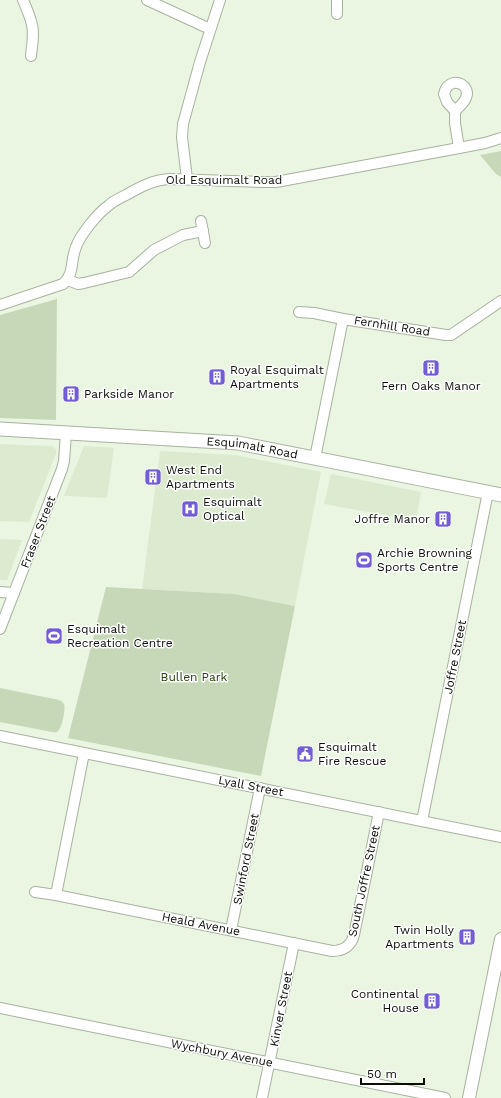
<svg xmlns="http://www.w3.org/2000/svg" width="501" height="1098" viewBox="0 0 501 1098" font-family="'Work Sans',sans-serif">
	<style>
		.built { fill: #dcebd0 }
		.green { fill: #c6d8b7 }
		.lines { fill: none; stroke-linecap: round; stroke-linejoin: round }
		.minor-casing { stroke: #a7b29f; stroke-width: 12 }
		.tertiary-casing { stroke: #a7b29f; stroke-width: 14 }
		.secondary-casing { stroke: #a7b29f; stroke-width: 15 }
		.minor { stroke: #fff; stroke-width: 10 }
		.tertiary { stroke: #fff; stroke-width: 12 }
		.secondary { stroke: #fff; stroke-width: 13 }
		.labels { text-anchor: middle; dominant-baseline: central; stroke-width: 3; stroke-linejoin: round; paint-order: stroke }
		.street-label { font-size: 12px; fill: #0a0e07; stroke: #fefefe }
		.poi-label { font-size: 12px; fill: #0a0e07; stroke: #fefefe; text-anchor: start }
		.park-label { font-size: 12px; fill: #273e0d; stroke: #fefefe }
	</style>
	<rect width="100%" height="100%" fill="#eaf6e2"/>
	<g class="built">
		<path d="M0 444 52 446 56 450V454L29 522 0 521Z"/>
		<path d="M84 446 114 448 107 498 64 496Z"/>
		<path d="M160 451 235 455 321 472 295 606 234 594 142 589Z"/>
		<path d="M331 474 421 492 416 521 324 504Z"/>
		<path d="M0 539 22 540 7 580H0Z"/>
	</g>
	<g class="green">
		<path d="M501 151V177L496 174 480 155Z"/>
		<path d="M57 299 56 420 0 418V315Z"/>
		<path d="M106 587 234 594 295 606 261 776 68 738Z"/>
		<path d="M0 688 59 700C61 701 62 701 64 704 66 708 62 728 58 731 56 733 55 732 52 732L0 722Z"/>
	</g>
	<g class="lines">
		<g class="minor-casing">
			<g id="minor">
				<path d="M23 0C26 7 29 14 31 21 35 32 32 45 31 56"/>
				<path d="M147 0 210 29"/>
				<path d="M337 14V0"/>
				<path d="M455 111 447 102 444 94C448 75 472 83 466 98 464 103 459 107 455 111V123L459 148"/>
				<path d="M187 179 182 137 183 124 200 62 220 0"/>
				<path d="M201 221 205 243"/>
				<path d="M68 280 78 284 84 283 129 272 154 250 183 235 203 231"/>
				<path d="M0 305 63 284C75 273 70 261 76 247 80 235 98 213 108 206 113 201 120 198 126 195 140 187 153 180 169 179L262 182H276L459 148 485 143 501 138"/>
				<path d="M299 312 314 313 343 319 446 335H451L454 333 501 301"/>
				<path d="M315 458 343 319"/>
				<path d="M0 592 14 593"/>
				<path d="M0 629 62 469 64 461 66 433"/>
				<path d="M0 736 501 837"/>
				<path d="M422 821 488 492"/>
				<path d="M35 892 56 895 332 951C343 951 351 946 354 935L379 812"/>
				<path d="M56 895 84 753"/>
				<path d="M231 930 260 788"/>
				<path d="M0 1008 445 1098"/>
				<path d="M262 1098 294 943"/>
			</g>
		</g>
		<g class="tertiary-casing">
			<path id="tertiary" d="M469 1098 501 939"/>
		</g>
		<g class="secondary-casing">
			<g id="secondary">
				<path id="s1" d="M0 429 238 443 501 495"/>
			</g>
		</g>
		<use href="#minor" class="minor"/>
		<use href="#tertiary" class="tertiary"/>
		<use href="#secondary" class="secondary"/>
	</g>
	<defs>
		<g id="building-square" transform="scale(0.9)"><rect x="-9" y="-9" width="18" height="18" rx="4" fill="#735dd7" stroke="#fefefe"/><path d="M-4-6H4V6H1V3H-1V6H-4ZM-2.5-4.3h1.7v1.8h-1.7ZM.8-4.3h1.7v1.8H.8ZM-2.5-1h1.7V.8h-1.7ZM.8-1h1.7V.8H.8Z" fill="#fff"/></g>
		<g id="hospital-square" transform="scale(0.9)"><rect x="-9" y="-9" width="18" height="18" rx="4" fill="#735dd7" stroke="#fefefe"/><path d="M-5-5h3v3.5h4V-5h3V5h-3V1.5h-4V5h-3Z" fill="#fff"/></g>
		<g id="stadium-square" transform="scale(0.9)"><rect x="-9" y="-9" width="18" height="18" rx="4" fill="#735dd7" stroke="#fefefe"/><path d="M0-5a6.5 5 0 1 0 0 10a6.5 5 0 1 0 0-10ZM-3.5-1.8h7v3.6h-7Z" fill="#fff"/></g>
		<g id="civic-square" transform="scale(0.9)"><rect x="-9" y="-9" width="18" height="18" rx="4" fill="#735dd7" stroke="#fefefe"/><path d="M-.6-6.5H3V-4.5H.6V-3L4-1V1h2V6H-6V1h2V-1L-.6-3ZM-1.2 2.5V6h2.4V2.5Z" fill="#fff"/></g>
	</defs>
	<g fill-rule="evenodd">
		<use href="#building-square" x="431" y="368"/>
		<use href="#building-square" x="217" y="377"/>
		<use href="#building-square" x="71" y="394"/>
		<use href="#building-square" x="153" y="477"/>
		<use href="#hospital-square" x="190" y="509"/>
		<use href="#building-square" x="443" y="519"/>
		<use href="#stadium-square" x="364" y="560"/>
		<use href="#stadium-square" x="54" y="636"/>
		<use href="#civic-square" x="305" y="754"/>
		<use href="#building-square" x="467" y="937"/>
		<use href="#building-square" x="432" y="1001"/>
	</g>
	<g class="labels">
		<g class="street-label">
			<text x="224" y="180">Old Esquimalt Road</text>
			<text transform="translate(392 326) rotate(9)">Fernhill Road</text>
			<text stroke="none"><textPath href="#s1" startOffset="253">Esquimalt Road</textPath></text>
			<text transform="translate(38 532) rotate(-69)">Fraser Street</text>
			<text transform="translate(455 657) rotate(-79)">Joffre Street</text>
			<text transform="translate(251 786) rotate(11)">Lyall Street</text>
			<text transform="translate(246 859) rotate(-79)">Swinford Street</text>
			<text transform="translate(364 881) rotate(-78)">South Joffre Street</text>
			<text transform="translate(201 924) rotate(11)">Heald Avenue</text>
			<text transform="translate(281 1009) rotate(-79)">Kinver Street</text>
			<text transform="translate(222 1053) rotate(11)">Wychbury Avenue</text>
		</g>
		<g class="poi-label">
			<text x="230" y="370">Royal Esquimalt<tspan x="230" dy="14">Apartments</tspan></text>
			<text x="431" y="386" text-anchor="middle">Fern Oaks Manor</text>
			<text x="84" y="394">Parkside Manor</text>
			<text x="166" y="470">West End<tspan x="166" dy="14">Apartments</tspan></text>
			<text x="203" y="502">Esquimalt<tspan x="203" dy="14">Optical</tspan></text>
			<text x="430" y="519" text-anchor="end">Joffre Manor</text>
			<text x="377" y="553">Archie Browning<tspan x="377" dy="14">Sports Centre</tspan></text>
			<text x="67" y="629">Esquimalt<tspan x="67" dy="14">Recreation Centre</tspan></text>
			<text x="318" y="747">Esquimalt<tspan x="318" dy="14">Fire Rescue</tspan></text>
			<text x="454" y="930" text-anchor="end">Twin Holly<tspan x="454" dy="14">Apartments</tspan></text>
			<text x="419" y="994" text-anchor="end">Continental<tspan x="419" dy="14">House</tspan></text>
		</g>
		<g class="park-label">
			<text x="194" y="677">Bullen Park</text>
		</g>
	</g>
	<path d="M361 1078v6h63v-6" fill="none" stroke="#0a0e07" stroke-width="2"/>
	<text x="367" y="1078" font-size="12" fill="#0a0e07" stroke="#fefefe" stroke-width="3" paint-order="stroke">50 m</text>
</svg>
